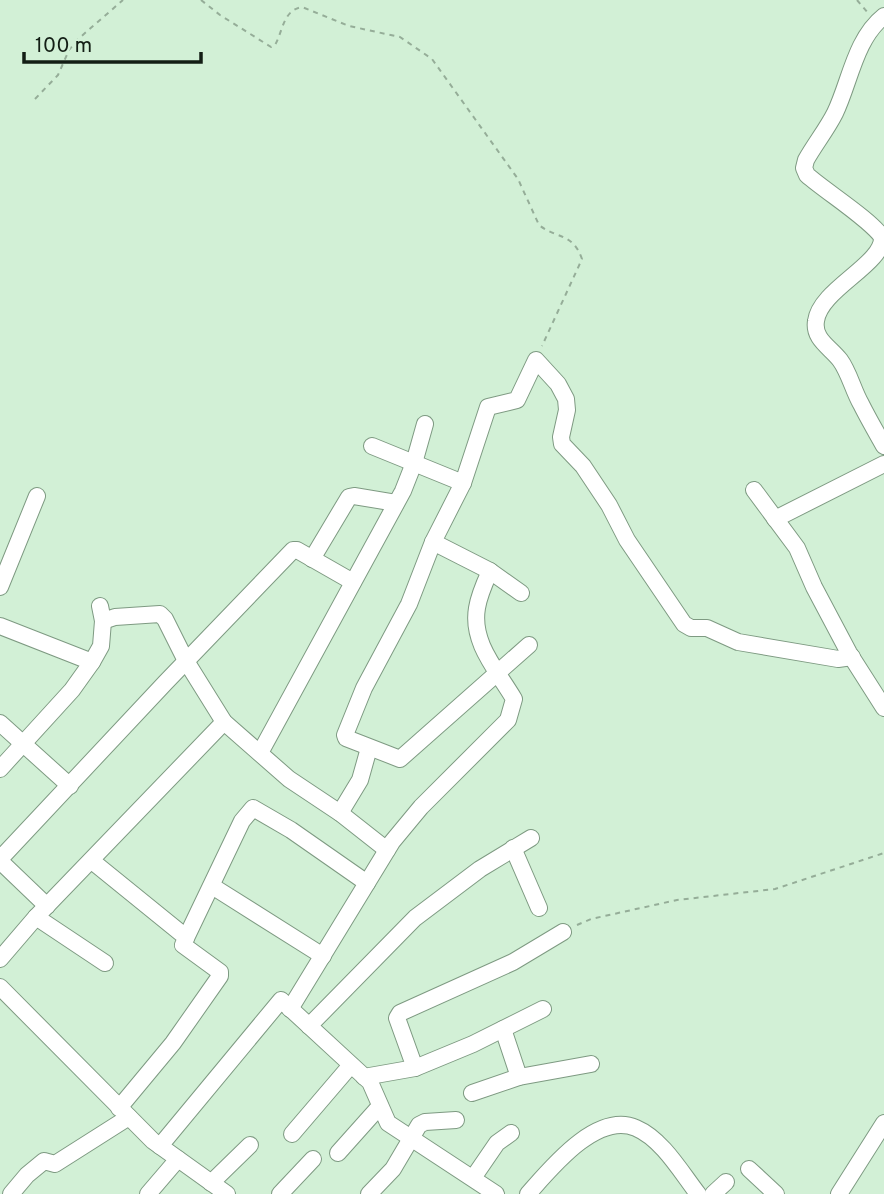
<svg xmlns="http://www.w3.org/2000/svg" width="884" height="1194" viewBox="0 0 884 1194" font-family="Overpass,sans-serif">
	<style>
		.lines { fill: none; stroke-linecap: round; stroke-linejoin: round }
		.minor-casing { stroke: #7e9a82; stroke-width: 18 }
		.path { stroke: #95ad98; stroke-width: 2; stroke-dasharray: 5 5; stroke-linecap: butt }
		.minor { stroke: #fff; stroke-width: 16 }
	</style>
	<rect width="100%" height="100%" fill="#d2f0d6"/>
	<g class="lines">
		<g class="minor-casing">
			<g id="minor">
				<path d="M884 16C855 39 850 82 835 113 827 129 815 144 806 160L804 168 807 175C825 191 871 220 882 237 884 264 820 289 816 321 813 339 830 347 840 360 849 372 853 390 861 404 868 418 876 432 884 446"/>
				<path d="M372 446 463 483"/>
				<path d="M754 490 797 548 814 587 849 653 884 708"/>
				<path d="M775 519 884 464"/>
				<path d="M433 542 490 571 521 593"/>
				<path d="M312 559 349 497 354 496 396 503"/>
				<path d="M0 587 37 496"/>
				<path d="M103 621 115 617 160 614 165 619 186 661 224 722 289 779 340 813 387 850"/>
				<path d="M0 626 92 662"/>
				<path d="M529 645 400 759 346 738 345 735 364 688 409 604 433 542 463 483 488 407 517 400 536 360 558 384 566 399 567 410 561 437 562 444 583 466 609 505 627 540 684 624 691 628H707L738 642 838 659 852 657"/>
				<path d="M0 723 70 786"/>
				<path d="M260 753 403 491 414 463 425 424"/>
				<path d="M0 769 72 690 92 662 101 646 103 621 100 606"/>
				<path d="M340 813 360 780 369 748"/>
				<path d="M513 848 539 908"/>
				<path d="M0 859 165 683 293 550H297L353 582"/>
				<path d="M0 861 47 906"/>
				<path d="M92 861 182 934 186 938 183 945 220 972V976L173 1043 119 1108"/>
				<path d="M212 886 323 956"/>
				<path d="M36 917 105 963"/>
				<path d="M186 938 242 821 253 808 291 830 367 883"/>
				<path d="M0 959 36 917 224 722"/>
				<path d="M0 987 153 1141 227 1194"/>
				<path d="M290 1009 392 842 421 807 508 720 514 699C497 670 471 643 477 608 479 595 485 582 490 571"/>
				<path d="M309 1026 415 918 480 869 531 838"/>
				<path d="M503 1029 519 1077"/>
				<path d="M415 1068 397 1018 400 1013 513 962 563 932"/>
				<path d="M364 1077 415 1068 473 1044 543 1009"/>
				<path d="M472 1093 519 1077 591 1064"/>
				<path d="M292 1134 351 1065"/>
				<path d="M160 1146 281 1000 370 1082 388 1123 496 1194"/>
				<path d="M338 1153 380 1106"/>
				<path d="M749 1169 776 1194"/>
				<path d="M473 1178 497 1143 511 1133"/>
				<path d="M211 1183 250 1145"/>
				<path d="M11 1194 27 1175 44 1161 55 1164 129 1117"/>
				<path d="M148 1194 178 1159"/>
				<path d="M280 1194 313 1159"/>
				<path d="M369 1194 393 1169 419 1125 425 1122 456 1120"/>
				<path d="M528 1194C551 1168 597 1111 636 1128 662 1139 681 1172 698 1194"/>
				<path d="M713 1194 726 1182"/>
				<path d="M839 1194 884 1123"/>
			</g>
		</g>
		<g class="path">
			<path d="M201 0 220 15 271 47 275 45C283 31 283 10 302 7L349 26 400 37 432 59 518 179 539 225C557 239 573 233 582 259L542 346"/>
			<path d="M857 0 868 13"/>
			<path d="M35 99 58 75 69 50 77 40 123 0"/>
			<path d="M577 925 591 919 677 900 775 889 884 853"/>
		</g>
		<use href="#minor" class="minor"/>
	</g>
	<path d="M24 52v10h177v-10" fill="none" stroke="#131e15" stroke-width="3.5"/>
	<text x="35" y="52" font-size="21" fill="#131e15" stroke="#d2f0d6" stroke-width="5" paint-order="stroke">100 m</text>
</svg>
